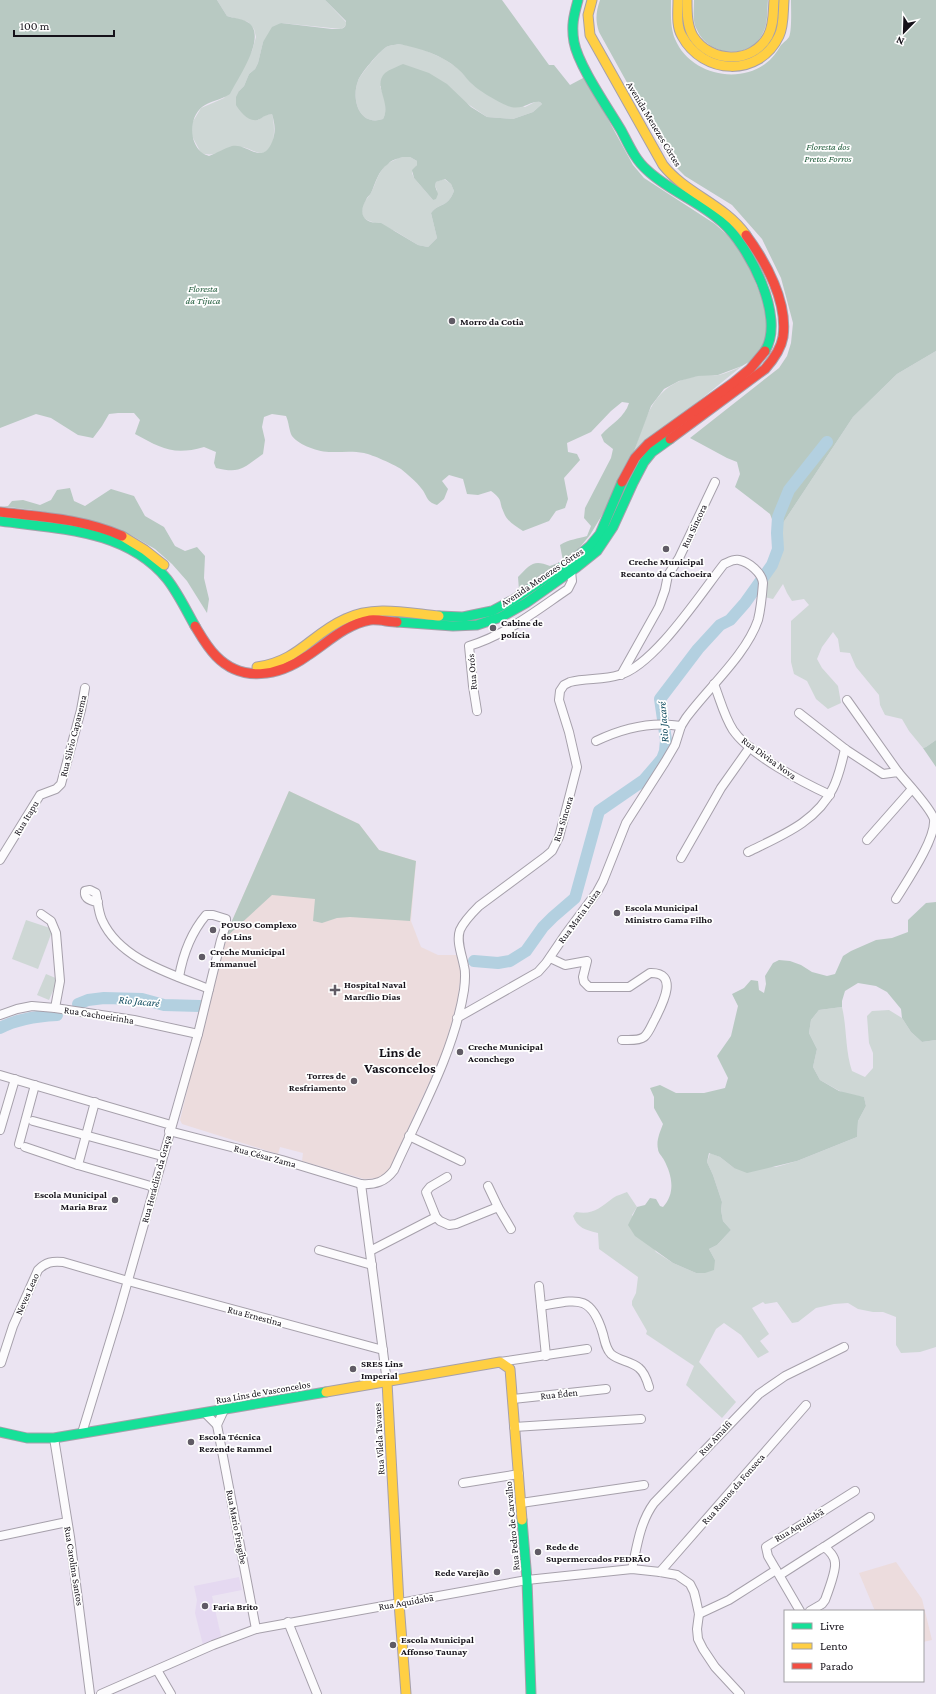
<svg xmlns="http://www.w3.org/2000/svg" width="936" height="1694" viewBox="0 0 936 1694" font-family="'Crimson Pro',serif">
	<style>
		.built { fill: #e5d9f1 }
		.medical { fill: #ecdcdd }
		.green { fill: #ced7d5 }
		.forest { fill: #b8c9c2; fill-rule: evenodd }
		.lines { fill: none; stroke-linecap: round; stroke-linejoin: round }
		.river { stroke: #b3d0e0; stroke-width: 12 }
		.street-casing { stroke: #a6a0ab; stroke-width: 10 }
		.fast-casing { stroke: #a6a0ab; stroke-width: 11 }
		.slow-casing { stroke: #a6a0ab; stroke-width: 11 }
		.jam-casing { stroke: #a6a0ab; stroke-width: 11 }
		.street { stroke: #fcfbfd; stroke-width: 8 }
		.fast { stroke: #16e098; stroke-width: 9 }
		.slow { stroke: #ffcf43; stroke-width: 9 }
		.jam { stroke: #f24e42; stroke-width: 9 }
		.poi-dot { fill: #605b65; stroke: #fff; stroke-width: 1.5 }
		.labels { text-anchor: middle; dominant-baseline: central; stroke-width: 3.5; stroke-linejoin: round; paint-order: stroke }
		.street-label { font-size: 10px; fill: #151119; stroke: #fff }
		.park-label { font-size: 10px; font-style: italic; fill: #205b3b; stroke: #fff }
		.poi-label { font-size: 10px; font-weight: bold; fill: #151119; stroke: #fff; text-anchor: start }
		.water-label { font-size: 11px; font-style: italic; fill: #124d60; stroke: #fff }
		.district-label { font-size: 14px; font-weight: bold; fill: #151119; stroke: #fff }
	</style>
	<rect width="100%" height="100%" fill="#ebe4f2"/>
	<path class="built" d="M239 1577 242 1590 212 1596 221 1636 203 1645 195 1613 197 1600 194 1586Z"/>
	<g class="medical">
		<path d="M289 791 359 824 379 850 416 861 411 921 421 947 438 955H458L461 976 457 1003 443 1052 389 1170 384 1175 378 1178 364 1179 302 1161 303 1153 280 1147 278 1154 182 1124 180 1120 224 939Z"/>
		<path d="M896 1562 922 1599 932 1640 923 1642V1611H875L859 1573Z"/>
	</g>
	<g class="green">
		<path d="M217 0H325L346 22 347 25 341 29 281 23 263 42 258 63 255 69 249 74 244 86 239 91 258 120 266 115 272 114C275 124 277 154 260 153 253 152 246 146 239 147 225 148 216 158 201 153L192 136V123L201 108 224 98 252 51 256 37 254 29 248 22 227 16Z"/>
		<path d="M399 44 418 47 444 59 459 69 473 85 525 107 537 101 540 102 542 104 533 112 513 119 487 117 462 100 380 86C384 97 389 108 383 119 359 127 351 99 358 81 360 75 379 52 385 48 388 45 395 45 399 44Z"/>
		<path d="M401 157H410L417 161V165L412 173 414 178 433 200 437 190 435 186 436 182 444 179 451 184 454 191C447 209 439 202 431 213L437 238 428 247 418 245 395 231 367 220C364 218 362 216 362 213 361 205 367 199 371 193 376 183 378 172 387 164 391 161 397 159 401 157Z"/>
		<path d="M936 351V740L926 747 923 748 909 731 902 719 885 715 880 705 879 695 856 667 850 653 840 652 838 639 833 632 822 647 817 659 822 668 838 686 841 703 828 709 816 699 807 681 794 674 791 662V621L809 605 804 599 792 601 787 593 783 584 773 599 764 597V570L779 550 777 532 853 417 897 374Z"/>
		<path d="M742 366 633 454C647 416 652 384 697 376 704 374 712 376 719 375 727 373 735 369 742 366Z"/>
		<path d="M26 920 53 929 38 969 12 959Z"/>
		<path d="M46 974 58 979 49 1000 37 995Z"/>
		<path d="M842 1007C847 1028 845 1050 852 1071L865 1077 873 1068V1053L869 1043 867 1016 872 1011 889 1010 902 1018 911 1032 922 1042 936 1040V1347L920 1352 901 1353 896 1345V1317L883 1312H873L858 1309 848 1303 834 1304 816 1308 798 1322 792 1323 777 1302 765 1304 763 1302 752 1308 769 1334 760 1341 769 1352 758 1358 741 1335 724 1323 716 1329 699 1362 736 1402 722 1418 686 1385 694 1366 646 1334 647 1331 632 1305V1301L636 1293 638 1277 599 1249 598 1233C586 1230 577 1228 573 1216L576 1212C593 1215 600 1208 613 1198 617 1195 623 1194 627 1192L637 1207 632 1215 656 1252 673 1263 696 1273 715 1260 709 1249 717 1245 731 1230 723 1221 721 1210 722 1202 713 1175 707 1162 710 1153 720 1157 734 1168 776 1167 797 1161 857 1137 858 1121 866 1106 864 1097 845 1094 820 1080 813 1067 817 1049 809 1033 811 1020 819 1010Z"/>
	</g>
	<g class="forest">
		<path d="M0 0H217L227 16C233 18 244 19 249 23 267 37 238 78 230 94 221 100 210 101 202 107 189 118 189 141 201 152 203 154 207 155 209 156 217 153 225 148 232 146 248 143 262 166 272 142 276 132 275 124 272 114 266 115 265 116 260 119 250 124 240 112 236 105V97L239 91 244 86 249 74 255 69 258 63 263 42 272 27 281 23 332 29C339 29 343 30 346 25V21L325 0H502L549 65H554L570 85 585 77 633 165 644 178 715 224 734 241 746 260 764 303 769 332 759 356 742 366 718 375 698 376 679 381 664 389 651 406 633 454 613 497 590 535 576 552 519 590 518 577C530 565 533 559 550 566L563 561 560 545C569 539 578 539 587 536L591 526 584 518 585 508 611 458 613 449 604 442 601 435C611 424 625 417 629 403L622 402 611 411 591 432 567 443 568 452 577 454 580 460 564 478 568 499 565 508 556 511 549 521 523 531C515 526 507 521 504 513 498 500 504 501 491 491L478 495 467 494 463 479 449 475 442 481 448 489 444 499 437 505C425 501 428 496 421 488 417 482 407 474 401 469 393 464 373 455 364 453 354 451 344 452 334 452 321 453 300 446 292 436 289 431 289 422 286 416L272 414 264 417 262 427 265 440 263 454C243 468 241 474 216 468L214 463 216 452 204 447C173 456 161 448 135 434L140 420 134 413H118L109 414 102 426 93 438 78 435 51 418 36 414 0 428ZM399 44C420 48 442 55 458 69 464 74 468 81 473 85 481 92 501 104 511 107 524 110 531 100 540 102L542 104 533 112 513 119 487 117 471 107 447 84 429 73 403 64C397 67 390 69 385 73 372 86 392 102 383 119 359 127 351 99 358 81 360 74 379 52 385 48 388 45 395 45 399 44ZM402 157H410L417 161V165L412 170 414 178 433 200 436 199 438 194 435 186 436 182 445 179 451 184 454 191C447 209 439 202 431 213L437 238 428 247 418 245 381 223C365 224 357 215 366 200 367 197 369 196 371 193 376 182 378 171 388 164 391 160 397 159 402 157Z"/>
		<path d="M600 0H671C671 13 670 27 675 39 689 73 736 85 765 64 772 59 777 52 781 45 783 43 788 39 789 37 792 31 791 8 791 0H936V351L897 374 853 417 777 532 770 514 735 487 740 474 737 462 727 458 690 438 779 368 787 356 791 343 793 323 781 278 762 239 732 205 685 176 671 162 599 32C595 20 596 12 600 0Z"/>
		<path d="M694 0H768C767 11 768 23 763 33 750 61 708 56 697 30 692 21 694 10 694 0Z"/>
		<path d="M70 488 74 501 85 506 111 489 134 496 145 516 164 527 175 546 185 551 197 547 205 556 204 578 209 599 207 613 187 581 172 564 155 549 131 535 41 511 0 506H8L12 501 23 500 40 505 51 500 57 490Z"/>
		<path d="M936 740V767L923 748 926 747Z"/>
		<path d="M289 791 359 824 379 850 416 861 410 921 350 917 337 918 322 923 313 921 315 899 272 895 224 939Z"/>
		<path d="M936 902V1040L922 1042 911 1032 902 1018 901 1009 887 992 876 986 858 983 845 991 842 1001V1007L819 1010 811 1020 809 1033 817 1049 813 1067 820 1080 839 1091 864 1097 866 1106 858 1121 857 1137 797 1161 747 1173 734 1168 720 1157 709 1153 707 1162 713 1175 722 1202 721 1210 723 1221 731 1230 717 1245 709 1249 715 1260 714 1270 705 1273H696L673 1263 635 1236 628 1225 637 1207 645 1205 650 1198 656 1199 660 1206 663 1207C676 1193 672 1175 664 1160 662 1156 658 1153 658 1149 656 1141 660 1132 663 1124L654 1108V1097L650 1088 660 1085 676 1093H704L725 1088 728 1078 717 1056 731 1036 738 1006 732 994 744 988 751 980 758 981 759 990 764 993 766 984 765 976 773 963 779 960 790 961 801 965 812 972 827 976 835 974 843 956 851 951 876 940 892 938 908 932V920L926 903Z"/>
	</g>
	<g class="lines">
		<g class="river">
			<path d="M474 961 498 963 510 961 526 951 543 927 553 917 575 898 599 811 644 780 662 759 665 751 666 740 660 699 698 649 720 625 730 620 745 603 772 565 778 549 777 533 778 517 789 490 827 442"/>
			<path d="M78 1004 88 1000 104 998 142 999 164 1005 200 1006"/>
			<path d="M0 1028C17 1019 38 1016 57 1015"/>
		</g>
		<g class="street-casing">
			<g id="street">
				<path d="M621 675 659 607 665 590 668 575 679 558 715 482"/>
				<path d="M714 684C720 699 724 716 733 730 750 755 802 782 830 795"/>
				<path d="M847 700 898 772"/>
				<path d="M477 711 473 686 469 646C506 635 537 610 568 589L572 581 571 571"/>
				<path d="M799 713 845 749 877 770 883 774 898 772C907 783 930 807 934 819 936 839 907 881 896 899"/>
				<path d="M596 741C623 728 651 721 681 726"/>
				<path d="M867 840 912 789"/>
				<path d="M748 852C780 836 817 822 833 788 839 776 842 762 845 749"/>
				<path d="M681 858 721 788 750 747"/>
				<path d="M0 860 40 795 56 789 61 784 81 710 85 688"/>
				<path d="M98 902C91 901 84 899 85 891L90 890 96 893C98 902 98 911 102 920 120 960 172 974 209 989"/>
				<path d="M41 914 51 921 56 933 60 981 55 1008"/>
				<path d="M550 958 565 965 587 961 583 977 584 982 589 987H629L650 973C680 972 662 1005 655 1019 652 1024 649 1033 644 1037 639 1041 628 1040 622 1040"/>
				<path d="M0 1015 17 1009 32 1006 55 1008 134 1020 198 1034"/>
				<path d="M0 1075 171 1125"/>
				<path d="M33 1121 162 1156"/>
				<path d="M0 1130 15 1079"/>
				<path d="M169 1131 282 1160 361 1184C375 1185 385 1182 394 1170 420 1112 454 1053 464 990 465 982 466 973 464 966 462 955 456 941 460 930 464 921 472 913 479 906L545 857 552 851 559 837 577 767 569 732 559 700 560 691 564 685 570 682C586 678 604 680 619 675 654 666 701 593 724 564 729 562 733 559 739 560 749 562 762 573 763 583 762 596 761 608 758 620 746 655 708 688 686 718L681 726 675 745 665 762 626 823 603 881 597 892 565 935 546 963 538 972 457 1018"/>
				<path d="M409 1136 461 1161"/>
				<path d="M19 1144 35 1085"/>
				<path d="M25 1147 78 1165 154 1187"/>
				<path d="M78 1165 95 1102"/>
				<path d="M447 1177 430 1187 426 1192 436 1217 440 1221 449 1225 456 1224 498 1207"/>
				<path d="M361 1184 387 1382"/>
				<path d="M488 1186 498 1207 511 1229"/>
				<path d="M319 1250 372 1265"/>
				<path d="M370 1251 436 1217"/>
				<path d="M539 1286 546 1356"/>
				<path d="M541 1306C576 1300 591 1293 603 1334 605 1342 606 1349 611 1354 619 1361 631 1361 639 1368 644 1372 647 1380 649 1387"/>
				<path d="M0 1362 1 1363 13 1326 38 1270C46 1262 52 1261 63 1262L128 1281 383 1350"/>
				<path d="M500 1362 587 1349"/>
				<path d="M513 1399 606 1389"/>
				<path d="M224 1410 217 1425 256 1629"/>
				<path d="M205 1413 217 1425"/>
				<path d="M514 1427 641 1419"/>
				<path d="M82 1433 119 1312 198 1034 221 940 226 925V919L213 915H206C190 934 183 954 179 977"/>
				<path d="M54 1438 70 1537 90 1694"/>
				<path d="M463 1483 519 1474"/>
				<path d="M521 1503 644 1485"/>
				<path d="M0 1536 67 1522"/>
				<path d="M824 1547 870 1517"/>
				<path d="M632 1569C637 1546 640 1522 654 1503L759 1394 785 1376 844 1347"/>
				<path d="M660 1572 806 1405"/>
				<path d="M780 1575 819 1550 824 1547C829 1550 835 1557 835 1563 836 1571 828 1592 825 1600L822 1604 810 1611"/>
				<path d="M800 1611 768 1556 766 1547 855 1491"/>
				<path d="M699 1614 729 1600 776 1570"/>
				<path d="M288 1622 317 1694"/>
				<path d="M157 1670 171 1694"/>
				<path d="M101 1694 213 1645 256 1629 527 1580 632 1569 660 1572 677 1575 690 1584 694 1592 696 1600 699 1614 697 1629 698 1639 703 1649 715 1667 740 1694"/>
			</g>
		</g>
		<g class="fast-casing">
			<g id="fast">
				<path d="M578 0C574 15 571 25 574 42 578 65 608 108 621 130 628 143 635 160 647 170 669 191 699 201 722 222 749 246 786 317 765 351"/>
				<path d="M0 521C58 529 126 529 167 579 178 593 186 610 195 626"/>
				<path d="M439 616 463 617 492 611 513 600 578 556 590 546 600 534 622 482"/>
				<path d="M397 622 453 626 477 625 501 617 526 603 577 567 597 551 613 527 633 483 644 462 652 452 670 439"/>
				<path d="M0 1432 27 1438H54L326 1392"/>
				<path d="M522 1520 527 1580 531 1694"/>
			</g>
		</g>
		<g class="slow-casing">
			<g id="slow">
				<path d="M592 0 588 15 590 35 663 165C686 194 724 204 746 235"/>
				<path d="M678 0C678 12 676 26 682 36 703 75 759 78 779 36 784 26 783 12 784 0"/>
				<path d="M687 0C687 12 687 26 693 36 710 63 752 65 768 36 774 25 773 12 774 0"/>
				<path d="M122 536 145 550 164 565"/>
				<path d="M257 667C299 661 311 634 345 619 374 605 407 613 439 616"/>
				<path d="M387 1382 399 1603 406 1694"/>
				<path d="M326 1392 500 1362 510 1369 522 1520"/>
			</g>
		</g>
		<g class="jam-casing">
			<g id="jam">
				<path d="M670 439 765 369C773 360 781 349 783 337 788 302 766 262 746 235"/>
				<path d="M622 482 635 458 648 444 733 383 750 369 765 351"/>
				<path d="M0 512C42 517 83 519 122 536"/>
				<path d="M195 626C201 636 207 647 216 656 242 683 279 676 307 656 327 643 346 624 370 620 378 619 389 622 397 622"/>
			</g>
		</g>
		<use href="#street" class="street"/>
		<use href="#fast" class="fast"/>
		<use href="#slow" class="slow"/>
		<use href="#jam" class="jam"/>
	</g>
	<g class="poi-dot">
		<circle cx="452" cy="321" r="4"/>
		<circle cx="666" cy="549" r="4"/>
		<circle cx="493" cy="628" r="4"/>
		<circle cx="617" cy="913" r="4"/>
		<circle cx="213" cy="930" r="4"/>
		<circle cx="202" cy="957" r="4"/>
		<path d="M333 984h4v4h4v4h-4v4h-4v-4h-4v-4h4z"/>
		<circle cx="460" cy="1052" r="4"/>
		<circle cx="354" cy="1081" r="4"/>
		<circle cx="115" cy="1200" r="4"/>
		<circle cx="353" cy="1369" r="4"/>
		<circle cx="191" cy="1442" r="4"/>
		<circle cx="538" cy="1552" r="4"/>
		<circle cx="497" cy="1572" r="4"/>
		<circle cx="205" cy="1606" r="4"/>
		<circle cx="393" cy="1645" r="4"/>
	</g>
	<g class="labels">
		<g class="street-label">
			<text transform="translate(654 124) rotate(59)">Avenida Menezes Côrtes</text>
			<text transform="translate(694 526) rotate(-65)">Rua Sincora</text>
			<text transform="translate(542 577) rotate(-34)">Avenida Menezes Côrtes</text>
			<text transform="translate(472 672) rotate(-95)">Rua Orós</text>
			<text transform="translate(73 736) rotate(-76)">Rua Silvio Capanema</text>
			<text transform="translate(769 758) rotate(36)">Rua Divisa Nova</text>
			<text transform="translate(26 818) rotate(-59)">Rua Itapu</text>
			<text transform="translate(563 819) rotate(-73)">Rua Sincora</text>
			<text transform="translate(579 916) rotate(-54)">Rua Maria Luiza</text>
			<text transform="translate(99 1015) rotate(9)">Rua Cachoeirinha</text>
			<text transform="translate(265 1156) rotate(15)">Rua César Zama</text>
			<text transform="translate(156 1179) rotate(-75)">Rua Heráclito da Graça</text>
			<text transform="translate(27 1294) rotate(-66)">Neves Leao</text>
			<text transform="translate(255 1316) rotate(15)">Rua Ernestina</text>
			<text transform="translate(263 1392) rotate(-10)">Rua Lins de Vasconcelos</text>
			<text transform="translate(559 1394) rotate(-6)">Rua Éden</text>
			<text transform="translate(715 1438) rotate(-47)">Rua Amalfi</text>
			<text transform="translate(379 1439) rotate(-93)">Rua Vilela Tavares</text>
			<text transform="translate(733 1489) rotate(-49)">Rua Ramos da Fonseca</text>
			<text transform="translate(799 1525) rotate(-31)">Rua Aquidabã</text>
			<text transform="translate(512 1526) rotate(-95)">Rua Pedro de Carvalho</text>
			<text transform="translate(237 1527) rotate(79)">Rua Mario Piragibe</text>
			<text transform="translate(74 1566) rotate(81)">Rua Carolina Santos</text>
			<text transform="translate(406 1602) rotate(-10)">Rua Aquidabã</text>
		</g>
		<g class="park-label">
			<text x="828" y="146">Floresta dos<tspan x="828" dy="12">Pretos Forros</tspan></text>
			<text x="203" y="288">Floresta<tspan x="203" dy="12">da Tijuca</tspan></text>
		</g>
		<g class="poi-label">
			<text x="460" y="321">Morro da Cotia</text>
			<text x="666" y="561" text-anchor="middle">Creche Municipal<tspan x="666" dy="12">Recanto da Cachoeira</tspan></text>
			<text x="501" y="622">Cabine de<tspan x="501" dy="12">polícia</tspan></text>
			<text x="625" y="907">Escola Municipal<tspan x="625" dy="12">Ministro Gama Filho</tspan></text>
			<text x="221" y="924">POUSO Complexo<tspan x="221" dy="12">do Lins</tspan></text>
			<text x="210" y="951">Creche Municipal<tspan x="210" dy="12">Emmanuel</tspan></text>
			<text x="344" y="984">Hospital Naval<tspan x="344" dy="12">Marcílio Dias</tspan></text>
			<text x="468" y="1046">Creche Municipal<tspan x="468" dy="12">Aconchego</tspan></text>
			<text x="346" y="1075" text-anchor="end">Torres de<tspan x="346" dy="12">Resfriamento</tspan></text>
			<text x="107" y="1194" text-anchor="end">Escola Municipal<tspan x="107" dy="12">Maria Braz</tspan></text>
			<text x="361" y="1363">SRES Lins<tspan x="361" dy="12">Imperial</tspan></text>
			<text x="199" y="1436">Escola Técnica<tspan x="199" dy="12">Rezende Rammel</tspan></text>
			<text x="546" y="1546">Rede de<tspan x="546" dy="12">Supermercados PEDRÃO</tspan></text>
			<text x="489" y="1572" text-anchor="end">Rede Varejão</text>
			<text x="213" y="1606">Faria Brito</text>
			<text x="401" y="1639">Escola Municipal<tspan x="401" dy="12">Affonso Taunay</tspan></text>
		</g>
		<g class="water-label">
			<text transform="translate(663 722) rotate(-94)">Rio Jacaré</text>
			<text transform="translate(139 1001) rotate(5)">Rio Jacaré</text>
		</g>
		<g class="district-label">
			<text x="400" y="1052">Lins de<tspan x="400" dy="16">Vasconcelos</tspan></text>
		</g>
	</g>
	<rect x="784" y="1610" width="140" height="72" fill="#ffffff" stroke="#a1a0a3"/>
	<rect x="792" y="1623" width="20" height="6" fill="#16e098" stroke="#a1a0a3"/>
	<text x="820" y="1630" font-size="12" fill="#151119">Livre</text>
	<rect x="792" y="1643" width="20" height="6" fill="#ffcf43" stroke="#a1a0a3"/>
	<text x="820" y="1650" font-size="12" fill="#151119">Lento</text>
	<rect x="792" y="1663" width="20" height="6" fill="#f24e42" stroke="#a1a0a3"/>
	<text x="820" y="1670" font-size="12" fill="#151119">Parado</text>
	<g transform="translate(904 32) rotate(203)" stroke="#ffffff" stroke-width="3" paint-order="stroke">
	<path d="M0-3L7 15L0 10L-7 15Z" fill="#151119"/>
	<text y="-6" font-size="11" font-weight="bold" text-anchor="middle" fill="#151119">N</text>
	</g>
	<path d="M14 30v6h100v-6" fill="none" stroke="#151119" stroke-width="2"/>
	<text x="20" y="30" font-size="12" fill="#151119" stroke="#ffffff" stroke-width="3" paint-order="stroke">100 m</text>
</svg>
